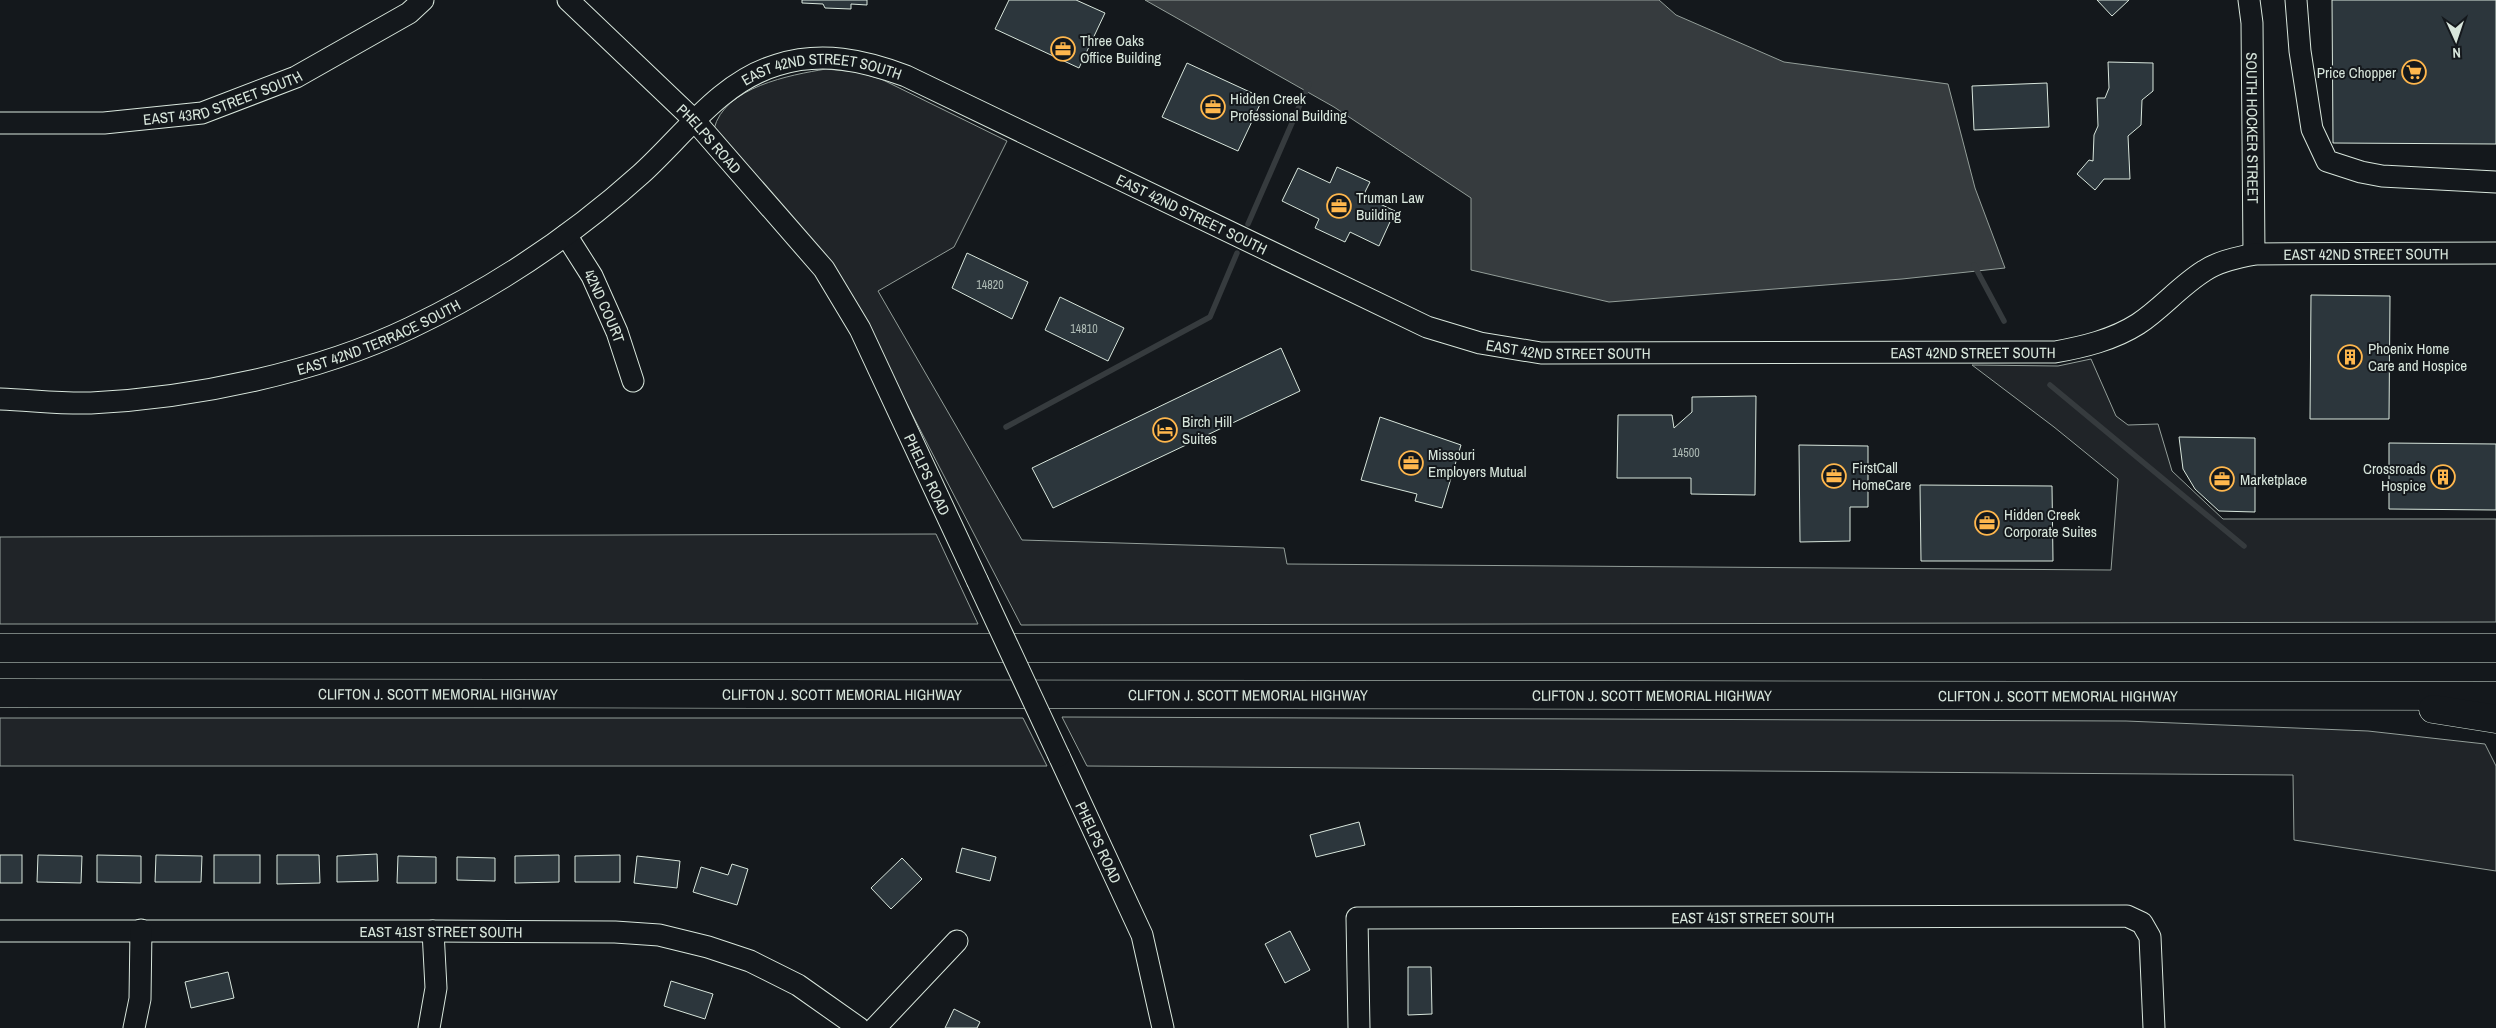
<svg xmlns="http://www.w3.org/2000/svg" width="2496" height="1028" viewBox="0 0 2496 1028" font-family="'Archivo Narrow',sans-serif">
	<style>
		.green { fill: #202428; stroke: #939e99 }
		.water { fill: #363b3e; stroke: #939e99 }
		.lines { fill: none; stroke-linecap: round; stroke-linejoin: round }
		.stream { stroke: #363b3e; stroke-width: 5.5 }
		.building { fill: #2c363c; stroke: #d8e6dc }
		.minor-casing { stroke: #d8e6dc; stroke-width: 23 }
		.highway-casing { stroke: #d8e6dc; stroke-width: 29 }
		.minor { stroke: #14181c; stroke-width: 21 }
		.highway { stroke: #14181c; stroke-width: 28 }
		.minor-bridge-casing { stroke: #d8e6dc; stroke-width: 23; stroke-linecap: butt }
		.minor-bridge { stroke: #14181c; stroke-width: 21 }
		.labels { text-anchor: middle; dominant-baseline: central; stroke-width: 4; stroke-linejoin: round; paint-order: stroke }
		.number-label { font-size: 12px; fill: #adbab4 }
		.poi-label { font-size: 15px; fill: #d8e6dc; stroke: #14181c; text-anchor: start }
		.street-label { font-size: 15px; fill: #d8e6dc; stroke: #14181c }
	</style>
	<rect width="100%" height="100%" fill="#14181c"/>
	<g class="green">
		<path d="M826 69 857 72 881 79 1007 141 954 247 878 291 1022 540 1284 548 1287 564 2111 570 2118 479 2054 427 1972 365 2058 366 2091 359 2116 416 2128 425 2158 424 2172 471 2223 519H2496V622L1021 625 864 321 714 129C724 87 790 75 826 69Z"/>
		<path d="M936 534 978 624H0V537Z"/>
		<path d="M1062 717 2126 721 2368 731 2485 744 2496 766V871L2294 840 2293 775 1087 766Z"/>
		<path d="M0 718H1023L1047 766H0Z"/>
	</g>
	<path class="water" d="M1145 0H1659L1676 15 1784 62 1948 84 1975 188 2005 268 1902 279 1609 302 1471 270V198L1334 107Z"/>
	<g class="lines">
		<g class="stream">
			<path d="M1248 224 1309 84"/>
			<path d="M1974 265 2004 321"/>
			<path d="M2050 385 2244 546"/>
			<path d="M1006 427 1210 317 1237 253"/>
		</g>
	</g>
	<g class="building">
		<path d="M802 0H867V5L851 4V9L825 8 823 4 802 3Z"/>
		<path d="M1009 0H1076L1105 13 1079 68 995 29Z"/>
		<path d="M2097 0H2129L2112 16Z"/>
		<path d="M2332 0H2496V144L2333 143Z"/>
		<path d="M2108 62 2153 63V91L2142 100 2141 125 2128 136 2130 179H2104L2095 190 2077 174 2089 160 2093 161 2094 135 2098 126 2097 98H2105L2109 88Z"/>
		<path d="M1187 63 1263 98 1238 151 1162 117Z"/>
		<path d="M2047 83 2049 127 1974 130 1972 86Z"/>
		<path d="M1337 167 1370 182 1363 196 1395 211 1379 246 1350 232 1345 242 1315 228 1319 219 1282 201 1298 168 1330 183Z"/>
		<path d="M967 253 1028 282 1012 319 952 288Z"/>
		<path d="M2311 295 2390 296 2389 419H2310Z"/>
		<path d="M1060 297 1124 328 1108 361 1045 330Z"/>
		<path d="M1281 348 1300 391 1053 508 1032 468Z"/>
		<path d="M1756 396 1755 495 1691 494V478H1617L1618 415H1672L1674 428 1692 412V397Z"/>
		<path d="M1380 417 1461 445 1442 508 1415 501 1417 494 1361 480Z"/>
		<path d="M2179 437 2255 438V512L2219 511 2195 489 2183 469Z"/>
		<path d="M2389 443 2496 444V510L2389 509Z"/>
		<path d="M1799 445 1868 446V507H1850V541L1800 542Z"/>
		<path d="M1920 485 2052 486 2053 561H1921Z"/>
		<path d="M1359 822 1365 845 1316 857 1310 835Z"/>
		<path d="M962 848 996 857 990 881 956 872Z"/>
		<path d="M377 854 378 881 337 882V856Z"/>
		<rect x="0" y="855" width="22" height="28"/>
		<path d="M38 855 82 856 81 883 37 882Z"/>
		<path d="M97 855 141 856V883L97 882Z"/>
		<path d="M156 855 202 856 201 882H155Z"/>
		<rect x="214" y="855" width="46" height="28"/>
		<path d="M277 855H319L320 883 277 884Z"/>
		<path d="M559 855V882L515 883V856Z"/>
		<path d="M620 855V882H575V856Z"/>
		<path d="M398 856 436 857V883H397Z"/>
		<path d="M637 856 680 861 677 888 634 883Z"/>
		<path d="M457 857 495 858V881L457 880Z"/>
		<path d="M902 858 922 879 891 909 871 888Z"/>
		<path d="M732 864 748 869 737 905 693 892 701 867 728 875Z"/>
		<path d="M1290 931 1310 970 1285 983 1265 944Z"/>
		<path d="M1408 967H1431L1432 1014 1408 1015Z"/>
		<path d="M228 972 234 998 191 1008 185 982Z"/>
		<path d="M671 981 713 994 705 1019 664 1006Z"/>
		<path d="M954 1009 980 1022 977 1028H945Z"/>
	</g>
	<g class="lines">
		<g class="minor-casing">
			<g id="minor">
				<path id="s1" d="M568 0 695 121 824 269 860 329 977 580"/>
				<path id="s2" d="M2249 0 2252 23 2254 254"/>
				<path d="M2296 0 2300 51 2312 129 2327 161 2361 172 2382 176 2496 182"/>
				<path id="s3" d="M0 123H104L202 113 296 77 409 13 423 0"/>
				<path id="s4" d="M566 235 592 276 617 332 633 381"/>
				<path id="s5" d="M0 399C30 400 61 404 91 403 194 398 316 373 410 328 494 288 571 237 641 174 683 136 720 82 777 65 822 51 863 60 906 76L1427 327 1480 343 1541 353 2055 352C2083 347 2113 340 2138 324 2161 309 2180 286 2204 271 2219 261 2237 258 2254 254L2496 253"/>
				<path id="s6" d="M1059 756 1142 935 1163 1028"/>
				<path id="s7" d="M0 931H433L615 932 659 935 708 947 750 961 798 985 859 1028"/>
				<path d="M134 1028 140 999 141 930"/>
				<path d="M429 1028 436 988 433 931"/>
				<path d="M875 1028 957 941"/>
				<path id="s8" d="M1359 1028 1357 918 2127 916 2142 923 2150 937 2154 1028"/>
			</g>
		</g>
		<g class="highway-casing">
			<g id="highway">
				<path d="M0 648H2496"/>
				<path id="s9" d="M0 693 2496 696"/>
				<path d="M2433 709 2496 719"/>
			</g>
		</g>
		<use href="#minor" class="minor"/>
		<use href="#highway" class="highway"/>
		<g class="minor-bridge-casing">
			<path id="minor-bridge" d="M977 580 1059 756"/>
		</g>
		<use href="#minor-bridge" class="minor-bridge"/>
	</g>
	<defs>
		<g id="office-ring" transform="scale(1.25)"><circle r="9.5" fill="#14181c" stroke="#ffb74d" stroke-width="1.5"/><path d="M-6-3h4V-5.5h4V-3h4V5H-6ZM-1-4.5V-3h2v-1.5ZM-6 0V1H6V0Z" fill="#ffb74d"/></g>
		<g id="supermarket-ring" transform="scale(1.25)"><circle r="9.5" fill="#14181c" stroke="#ffb74d" stroke-width="1.5"/><path d="M-6-5.5h2.5l.6 2H6L4.5 2H-2.5L-4.4-4H-6ZM-1.5 3.2a1.3 1.3 0 1 0 .1 0ZM3 3.2a1.3 1.3 0 1 0 .1 0Z" fill="#ffb74d"/></g>
		<g id="building-ring" transform="scale(1.25)"><circle r="9.5" fill="#14181c" stroke="#ffb74d" stroke-width="1.5"/><path d="M-4-6H4V6H1V3H-1V6H-4ZM-2.5-4.3h1.7v1.8h-1.7ZM.8-4.3h1.7v1.8H.8ZM-2.5-1h1.7V.8h-1.7ZM.8-1h1.7V.8H.8Z" fill="#ffb74d"/></g>
		<g id="hotel-ring" transform="scale(1.25)"><circle r="9.5" fill="#14181c" stroke="#ffb74d" stroke-width="1.5"/><path d="M-6-4.5h1.5V1H6V5H4.5V3h-9V5H-6ZM-4 0a1.8 1.8 0 1 1 3.6 0ZM.5 0V-2.5h3Q6-2.5 6 0Z" fill="#ffb74d"/></g>
	</defs>
	<g fill-rule="evenodd">
		<use href="#office-ring" x="1063" y="49"/>
		<use href="#supermarket-ring" x="2414" y="72"/>
		<use href="#office-ring" x="1213" y="107"/>
		<use href="#office-ring" x="1339" y="206"/>
		<use href="#building-ring" x="2350" y="357"/>
		<use href="#hotel-ring" x="1165" y="430"/>
		<use href="#office-ring" x="1411" y="463"/>
		<use href="#office-ring" x="1834" y="476"/>
		<use href="#building-ring" x="2443" y="477"/>
		<use href="#office-ring" x="2222" y="479"/>
		<use href="#office-ring" x="1987" y="523"/>
	</g>
	<g class="labels">
		<g class="number-label">
			<text x="990" y="285">14820</text>
			<text x="1084" y="329">14810</text>
			<text x="1686" y="453">14500</text>
		</g>
		<g class="poi-label">
			<text x="1080" y="40">Three Oaks<tspan x="1080" dy="17">Office Building</tspan></text>
			<text x="2396" y="72" text-anchor="end">Price Chopper</text>
			<text x="1230" y="98">Hidden Creek<tspan x="1230" dy="17">Professional Building</tspan></text>
			<text x="1356" y="197">Truman Law<tspan x="1356" dy="17">Building</tspan></text>
			<text x="2368" y="348">Phoenix Home<tspan x="2368" dy="17">Care and Hospice</tspan></text>
			<text x="1182" y="421">Birch Hill<tspan x="1182" dy="17">Suites</tspan></text>
			<text x="1428" y="454">Missouri<tspan x="1428" dy="17">Employers Mutual</tspan></text>
			<text x="1852" y="467">FirstCall<tspan x="1852" dy="17">HomeCare</tspan></text>
			<text x="2426" y="468" text-anchor="end">Crossroads<tspan x="2426" dy="17">Hospice</tspan></text>
			<text x="2240" y="479">Marketplace</text>
			<text x="2004" y="514">Hidden Creek<tspan x="2004" dy="17">Corporate Suites</tspan></text>
		</g>
		<g class="street-label">
			<text stroke="none"><textPath href="#s5" startOffset="920">EAST 42ND STREET SOUTH</textPath></text>
			<text stroke="none"><textPath href="#s3" startOffset="226">EAST 43RD STREET SOUTH</textPath></text>
			<text stroke="none"><textPath href="#s2" startOffset="128">SOUTH HOCKER STREET</textPath></text>
			<text stroke="none"><textPath href="#s1" startOffset="198">PHELPS ROAD</textPath></text>
			<text stroke="none"><textPath href="#s5" startOffset="1325">EAST 42ND STREET SOUTH</textPath></text>
			<text stroke="none"><textPath href="#s5" startOffset="2555">EAST 42ND STREET SOUTH</textPath></text>
			<text stroke="none"><textPath href="#s4" startOffset="81">42ND COURT</textPath></text>
			<text stroke="none"><textPath href="#s5" startOffset="388">EAST 42ND TERRACE SOUTH</textPath></text>
			<text stroke="none"><textPath href="#s5" startOffset="1730">EAST 42ND STREET SOUTH</textPath></text>
			<text stroke="none"><textPath href="#s5" startOffset="2135">EAST 42ND STREET SOUTH</textPath></text>
			<text stroke="none"><textPath href="#s1" startOffset="602">PHELPS ROAD</textPath></text>
			<text stroke="none"><textPath href="#s9" startOffset="438">CLIFTON J. SCOTT MEMORIAL HIGHWAY</textPath></text>
			<text stroke="none"><textPath href="#s9" startOffset="842">CLIFTON J. SCOTT MEMORIAL HIGHWAY</textPath></text>
			<text stroke="none"><textPath href="#s9" startOffset="1248">CLIFTON J. SCOTT MEMORIAL HIGHWAY</textPath></text>
			<text stroke="none"><textPath href="#s9" startOffset="1652">CLIFTON J. SCOTT MEMORIAL HIGHWAY</textPath></text>
			<text stroke="none"><textPath href="#s9" startOffset="2058">CLIFTON J. SCOTT MEMORIAL HIGHWAY</textPath></text>
			<text stroke="none"><textPath href="#s6" startOffset="95">PHELPS ROAD</textPath></text>
			<text stroke="none"><textPath href="#s8" startOffset="506">EAST 41ST STREET SOUTH</textPath></text>
			<text stroke="none"><textPath href="#s7" startOffset="441">EAST 41ST STREET SOUTH</textPath></text>
		</g>
	</g>
	<g transform="translate(2456 40) rotate(177)" stroke="#14181c" stroke-width="4" paint-order="stroke">
	<path d="M0-4L9 19L0 12L-9 19Z" fill="#d8e6dc"/>
	<text y="-8" font-size="14" font-weight="bold" text-anchor="middle" fill="#d8e6dc">N</text>
	</g>
</svg>
